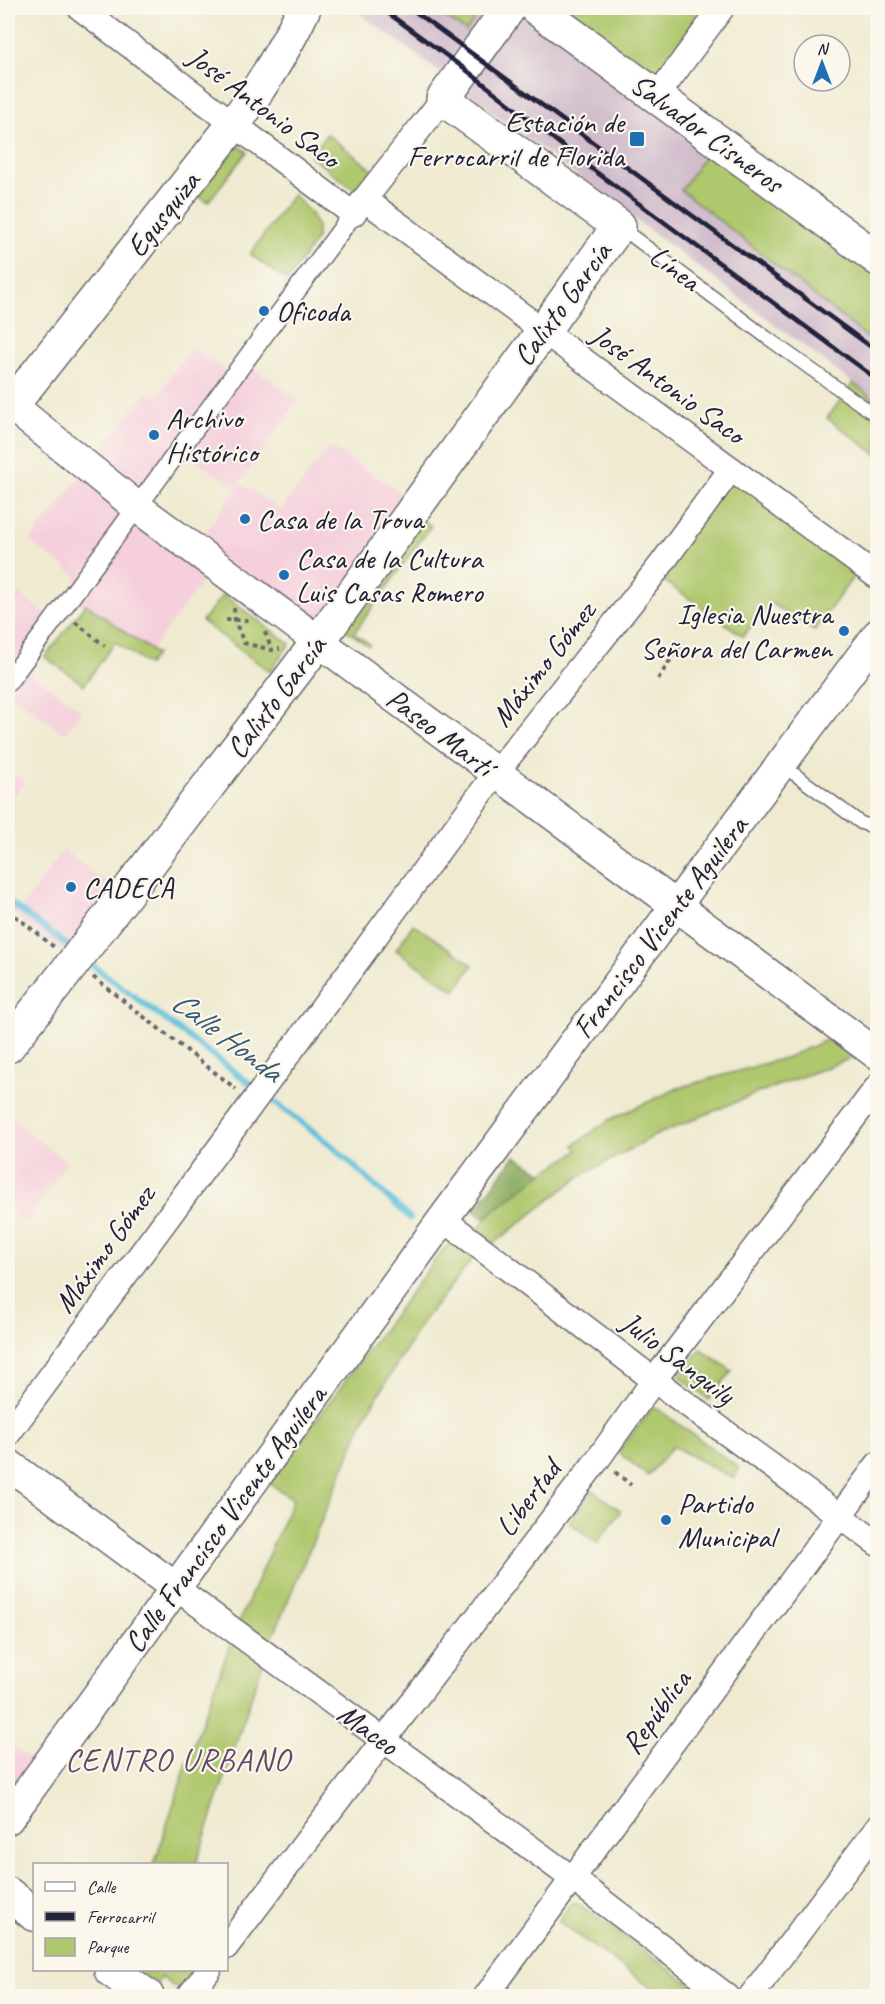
<svg xmlns="http://www.w3.org/2000/svg" width="885" height="2004" viewBox="0 0 885 2004" font-family="Caveat,sans-serif">
	<style>
		.built { fill: #f5cfdc }
		.industrial { fill: #d1bdcc }
		.green { fill: #afc76d; stroke: #687454; stroke-width: 1.5 }
		.forest { fill: #8bac60; stroke: #56674e; stroke-width: 1.5 }
		.lines { fill: none; stroke-linecap: round; stroke-linejoin: round }
		.stream { stroke: #5ec0dc; stroke-width: 6 }
		.service-casing { stroke: #6a686f; stroke-width: 15 }
		.pedestrian-casing { stroke: #6a686f; stroke-width: 21 }
		.minor-casing { stroke: #6a686f; stroke-width: 27 }
		.tertiary-casing { stroke: #6a686f; stroke-width: 33 }
		.secondary-casing { stroke: #6a686f; stroke-width: 36 }
		.trunk-casing { stroke: #6a686f; stroke-width: 36 }
		.path { stroke: #6a686f; stroke-width: 4; stroke-dasharray: 4.5 4.5; stroke-linecap: butt }
		.service { stroke: #fff; stroke-width: 12 }
		.pedestrian { stroke: #fff; stroke-width: 18 }
		.minor { stroke: #fff; stroke-width: 24 }
		.tertiary { stroke: #fff; stroke-width: 30 }
		.secondary { stroke: #fff; stroke-width: 33 }
		.trunk { stroke: #fff; stroke-width: 33 }
		.rail { stroke: #22223b; stroke-width: 4.5 }
		.poi-dot { fill: #1f6fb2; stroke: #fbf7ec; stroke-width: 2 }
		.labels { text-anchor: middle; dominant-baseline: central; stroke-width: 4.5; stroke-linejoin: round; paint-order: stroke }
		.street-label { font-size: 30px; fill: #22223b; stroke: #fbf7ec }
		.poi-label { font-size: 30px; fill: #22223b; stroke: #fbf7ec; text-anchor: start }
		.water-label { font-size: 32px; font-style: italic; fill: #375973; stroke: #fbf7ec }
		.neighbourhood-label { font-size: 32px; letter-spacing: 1.5px; fill: #634a64; stroke: #fbf7ec }
	</style>
	<rect width="100%" height="100%" fill="#fbf7ec"/>
	<filter id="ink" filterUnits="userSpaceOnUse"><feTurbulence type="fractalNoise" baseFrequency=".0167" numOctaves="2"/><feDisplacementMap in="SourceGraphic" scale="12" xChannelSelector="R" yChannelSelector="G"/><feConvolveMatrix kernelMatrix="1 2 1 2 8 2 1 2 1" color-interpolation-filters="sRGB"/></filter>
	<filter id="wash" filterUnits="userSpaceOnUse"><feTurbulence type="fractalNoise" baseFrequency=".008" numOctaves="4" result="noise"/><feDisplacementMap in="SourceGraphic" scale="24" xChannelSelector="R" yChannelSelector="G"/><feGaussianBlur stdDeviation="1.35" result="paint"/><feColorMatrix in="noise" values="0 0 0 0 0 0 0 0 0 0 0 0 0 0 0 0 0 1.4 0 .05"/><feComposite in="paint" operator="in"/></filter>
	<g filter="url(#wash)">
		<rect width="100%" height="100%" fill="#efead0"/>
		<g class="built">
			<path d="M192 348 233 376 244 362 299 400 236 488 179 449 137 507 193 549 241 483 281 510 330 446 417 504 318 642 214 565 150 652 70 596 77 576 29 541 147 392 156 397Z"/>
			<path d="M8 586 54 619 8 682Z"/>
			<path d="M26 670 82 711 65 734 9 692Z"/>
			<path d="M8 770 25 782 8 803Z"/>
			<path d="M63 850 119 892 73 959 9 912 8 913V901L20 910Z"/>
			<path d="M8 1116 67 1163 26 1222 8 1209Z"/>
			<path d="M8 1744 44 1769 8 1819Z"/>
		</g>
		<path class="industrial" d="M351 8H522L877 274V401L395 39Z"/>
		<g class="green">
			<path d="M432 8H483L466 31Z"/>
			<path d="M539 8H712L657 96Z"/>
			<path d="M327 134 373 170 356 191 310 156Z"/>
			<path d="M716 140 877 259V345L681 190Z"/>
			<path d="M238 145 247 152 208 202 196 195Z"/>
			<path d="M293 194 311 214 317 226V238L287 281 250 254Z"/>
			<path d="M853 383 877 401V455L827 418Z"/>
			<path d="M731 469 862 565 814 631 771 603 743 636 654 574Z"/>
			<path d="M420 519 431 526 354 633 370 644 369 646 342 627Z"/>
			<path d="M223 595 290 644 270 672 202 621Z"/>
			<path d="M86 604 156 654 148 665 115 642 84 685 45 657Z"/>
			<path d="M413 924 473 965 455 991 396 950Z"/>
			<path d="M835 1036 860 1055 755 1094 654 1136 579 1177 493 1244 478 1230C492 1203 551 1168 578 1151L574 1145 609 1120 678 1088 788 1057Z"/>
			<path d="M450 1242H459L474 1257 423 1321 365 1417 266 1653 196 1864H154L187 1763 235 1631 293 1499 269 1483 432 1264Z"/>
			<path d="M701 1349 732 1371 709 1400 679 1376Z"/>
			<path d="M654 1406 739 1468 734 1479 673 1446 648 1476 618 1452Z"/>
			<path d="M592 1490 621 1511 597 1543 569 1522Z"/>
			<path d="M573 1903H577L707 1996H663L559 1922 569 1905Z"/>
			<path d="M120 1970H163V1972L164 1970H199L182 1993 161 1977 152 1996H111Z"/>
		</g>
		<path class="forest" d="M515 1156 543 1173 484 1218 474 1211Z"/>
		<g class="lines">
			<g class="stream">
				<path d="M8 901 72 949"/>
				<path d="M87 961 256 1088"/>
				<path d="M264 1094 330 1144 410 1218"/>
			</g>
		</g>
	</g>
	<g filter="url(#ink)">
		<g class="lines">
			<g class="service-casing">
				<g id="service">
					<path d="M620 227 766 337 878 417"/>
					<path d="M782 765 861 823 878 828"/>
				</g>
			</g>
			<g class="pedestrian-casing">
				<path id="pedestrian" d="M8 682 353 214"/>
			</g>
			<g class="minor-casing">
				<g id="minor">
					<path d="M80 8 353 214 443 99"/>
					<path d="M657 96 722 8"/>
					<path d="M364 199 878 577"/>
					<path d="M443 1219 654 1380 878 1544"/>
					<path d="M8 1434 496 773 660 566 731 469"/>
					<path d="M176 1588 573 1879 727 1996"/>
					<path d="M226 1947 598 1459 654 1380 878 1086"/>
					<path d="M189 1996 209 1970"/>
					<path d="M486 1996 878 1464"/>
					<path d="M751 1996 878 1827"/>
				</g>
			</g>
			<g class="tertiary-casing">
				<g id="tertiary">
					<path d="M11 405 137 507 878 1055"/>
					<path d="M8 1464 176 1588"/>
					<path d="M8 1819 443 1219 878 634"/>
				</g>
			</g>
			<g class="secondary-casing">
				<g id="secondary">
					<path d="M536 8 878 259"/>
					<path d="M8 410 234 124C261 87 285 50 304 8"/>
					<path d="M8 1046 74 962 318 642 619 226 443 99 509 8"/>
				</g>
			</g>
			<g class="trunk-casing">
				<g id="trunk">
					<path d="M8 1894 34 1914"/>
					<path d="M111 1970 147 1996"/>
				</g>
			</g>
			<g class="path">
				<path d="M234 608 235 621 244 643 272 650 280 649"/>
				<path d="M226 620H249"/>
				<path d="M75 622 105 646"/>
				<path d="M265 632 272 651"/>
				<path d="M658 679 683 641"/>
				<path d="M8 910 54 947"/>
				<path d="M93 977 236 1089"/>
				<path d="M615 1472 631 1485"/>
			</g>
			<use href="#service" class="service"/>
			<use href="#pedestrian" class="pedestrian"/>
			<use href="#minor" class="minor"/>
			<use href="#tertiary" class="tertiary"/>
			<use href="#secondary" class="secondary"/>
			<use href="#trunk" class="trunk"/>
			<g class="rail">
				<path d="M381 8 465 69 588 166 878 380"/>
				<path d="M410 8 878 352"/>
			</g>
		</g>
	</g>
	<g class="poi-dot">
		<rect x="629" y="131" width="16" height="16" rx="3"/>
		<circle cx="264" cy="311" r="6"/>
		<circle cx="154" cy="435" r="6"/>
		<circle cx="245" cy="519" r="6"/>
		<circle cx="284" cy="575" r="6"/>
		<circle cx="844" cy="631" r="6"/>
		<circle cx="71" cy="887" r="6"/>
		<circle cx="666" cy="1520" r="6"/>
	</g>
	<g class="labels">
		<g class="street-label">
			<text transform="translate(264 107) rotate(37)">José Antonio Saco</text>
			<text transform="translate(707 133) rotate(36)">Salvador Cisneros</text>
			<text transform="translate(163 214) rotate(-52)">Egusquiza</text>
			<text transform="translate(675 268) rotate(37)">Línea</text>
			<text transform="translate(562 304) rotate(-54)">Calixto García</text>
			<text transform="translate(668 384) rotate(36)">José Antonio Saco</text>
			<text transform="translate(543 664) rotate(-52)">Máximo Gómez</text>
			<text transform="translate(276 697) rotate(-53)">Calixto García</text>
			<text transform="translate(440 732) rotate(37)">Paseo Martí</text>
			<text transform="translate(660 927) rotate(-53)">Francisco Vicente Aguilera</text>
			<text transform="translate(104 1249) rotate(-54)">Máximo Gómez</text>
			<text transform="translate(678 1358) rotate(37)">Julio Sanguily</text>
			<text transform="translate(528 1498) rotate(-53)">Libertad</text>
			<text transform="translate(225 1519) rotate(-54)">Calle Francisco Vicente Aguilera</text>
			<text transform="translate(656 1712) rotate(-54)">República</text>
			<text transform="translate(368 1729) rotate(36)">Maceo</text>
		</g>
		<g class="poi-label">
			<text x="624" y="122" text-anchor="end">Estación de<tspan x="624" dy="34">Ferrocarril de Florida</tspan></text>
			<text x="276" y="311">Oficoda</text>
			<text x="166" y="418">Archivo<tspan x="166" dy="34">Histórico</tspan></text>
			<text x="257" y="519">Casa de la Trova</text>
			<text x="296" y="558">Casa de la Cultura<tspan x="296" dy="34">Luis Casas Romero</tspan></text>
			<text x="832" y="614" text-anchor="end">Iglesia Nuestra<tspan x="832" dy="34">Señora del Carmen</tspan></text>
			<text x="83" y="887">CADECA</text>
			<text x="678" y="1503">Partido<tspan x="678" dy="34">Municipal</tspan></text>
		</g>
		<g class="water-label">
			<text transform="translate(227 1036) rotate(37)">Calle Honda</text>
		</g>
		<g class="neighbourhood-label">
			<text x="178" y="1759">CENTRO URBANO</text>
		</g>
	</g>
	<rect width="885" height="2004" fill="none" stroke="#fbf7ec" stroke-width="30"/>
	<rect x="33" y="1863" width="195" height="108" fill="#fbf7ec" stroke="#a4a2a5" stroke-width="1.5"/>
	<rect x="45" y="1882" width="30" height="9" fill="#ffffff" stroke="#a4a2a5" stroke-width="1.5"/>
	<text x="87" y="1893" font-size="18" fill="#22223b">Calle</text>
	<rect x="45" y="1912" width="30" height="9" fill="#22223b" stroke="#a4a2a5" stroke-width="1.5"/>
	<text x="87" y="1923" font-size="18" fill="#22223b">Ferrocarril</text>
	<rect x="45" y="1938" width="30" height="18" fill="#afc76d" stroke="#a4a2a5" stroke-width="1.5"/>
	<text x="87" y="1953" font-size="18" fill="#22223b">Parque</text>
	<g transform="translate(822 63)"><circle r="28" fill="#fbf7ec" stroke="#a4a2a5" stroke-width="1.5"/>
	<path d="M0-4.5L10 22L0 15L-10 22Z" fill="#1f6fb2"/>
	<text y="-9" font-size="16" font-weight="bold" text-anchor="middle" fill="#22223b">N</text>
	</g>
</svg>
